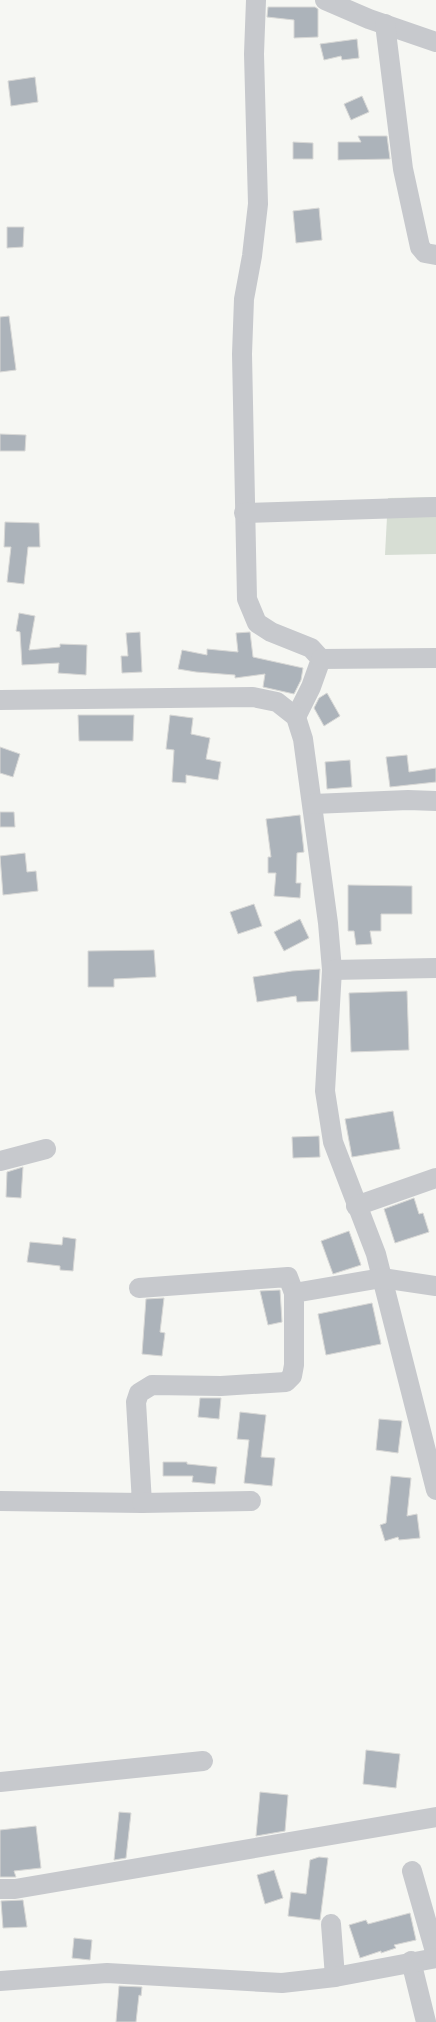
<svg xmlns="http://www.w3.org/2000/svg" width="436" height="2022" viewBox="0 0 436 2022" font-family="'Source Sans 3',sans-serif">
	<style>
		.green { fill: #d7ded4 }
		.building { fill: #acb3ba; stroke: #d8d8d6 }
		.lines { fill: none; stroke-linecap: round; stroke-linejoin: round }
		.minor { stroke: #c7c9cd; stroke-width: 20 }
	</style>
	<rect width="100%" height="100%" fill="#f6f7f3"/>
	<path class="green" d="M436 497V554L385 555 388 498Z"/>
	<g class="building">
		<path d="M268 7H315L318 9V37L294 38V20L267 17Z"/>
		<path d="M357 39 359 58 342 60 341 56 324 60 320 44Z"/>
		<path d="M35 77 38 102 11 106 8 81Z"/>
		<path d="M362 96 369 112 351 120 344 104Z"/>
		<path d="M358 136H387L390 159 338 160V142H361Z"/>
		<path d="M293 142 313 143V159H293Z"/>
		<path d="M319 208 322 240 296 243 293 211Z"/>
		<path d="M7 227H24L23 247 7 248Z"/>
		<path d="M9 316 16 370 0 372V317Z"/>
		<path d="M0 434 26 435 25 451H0Z"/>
		<path d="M5 522 39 523 40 547H28L24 584 7 582 11 547H4Z"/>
		<path d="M19 613 35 616 29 650 60 647V644L87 645 86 675 58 673 59 663 22 665 20 632 16 631Z"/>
		<path d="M140 632 142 672 122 673 121 656H128L126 633Z"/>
		<path d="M250 632 253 657 303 668 301 680 294 694 263 687 265 674 235 678V675L196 672 178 669 182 650 207 655V649L238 652 236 633Z"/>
		<path d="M327 693 340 716 324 726 314 708 319 698Z"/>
		<path d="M78 715H134L133 741H79Z"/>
		<path d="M170 715 193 718 191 734 210 738 206 759 221 762 218 780 186 775V783L172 782 174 750 166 749Z"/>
		<path d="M0 747 20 754 13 777 0 773Z"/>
		<path d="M407 755 409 772 436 768V782L390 787 386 757Z"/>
		<path d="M350 760 352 787 327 789 325 762Z"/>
		<path d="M0 812H14L15 827H0Z"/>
		<path d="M300 815 304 852 297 853 296 883H301L300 898 274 896 276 873H268V857H271L266 819Z"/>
		<path d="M25 853 27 872 36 871 38 891 3 895 0 856Z"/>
		<path d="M348 885 412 886V914H381V931H370L372 944 356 945 354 931H348Z"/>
		<path d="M254 904 262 926 238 934 230 912Z"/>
		<path d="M300 919 309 938 284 951 274 932Z"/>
		<path d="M154 950 156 977 114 979V987H88V951Z"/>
		<path d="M320 969 318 1001 297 1002 296 996 257 1002 253 977 292 971Z"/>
		<path d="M407 991 409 1050 351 1052 349 993Z"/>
		<path d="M393 1111 400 1149 352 1157 345 1119Z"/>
		<path d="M319 1136 320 1157 293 1158 292 1137Z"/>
		<path d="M23 1167 21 1198 6 1197 7 1172Z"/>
		<path d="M414 1198 419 1214 423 1213 429 1232 395 1243 384 1209Z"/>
		<path d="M349 1231 361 1265 333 1274 321 1241Z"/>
		<path d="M63 1237 76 1239 73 1271 60 1270V1266L27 1262 30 1242 62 1245Z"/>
		<path d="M280 1290 282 1322 268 1325 260 1291Z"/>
		<path d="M164 1298 160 1332 165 1333 162 1356 142 1354 146 1299Z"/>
		<path d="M372 1303 381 1344 326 1355 318 1314Z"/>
		<path d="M200 1398H221L219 1419 198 1417Z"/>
		<path d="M240 1412 266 1415 261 1457 275 1458 272 1486 244 1483 249 1440 237 1439Z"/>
		<path d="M379 1419 402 1421 398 1453 376 1450Z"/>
		<path d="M163 1462H187V1464L217 1467 215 1484 192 1482 193 1476H163Z"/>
		<path d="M391 1476 411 1478 407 1516 417 1514 420 1538 399 1540 398 1537 385 1541 380 1525 386 1523Z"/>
		<path d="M366 1750 400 1754 396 1788 363 1784Z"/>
		<path d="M260 1792 288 1795 285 1831 256 1836Z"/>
		<path d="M119 1812 131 1813 126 1858 114 1860Z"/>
		<path d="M36 1826 41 1868 14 1871 16 1877H0V1830Z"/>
		<path d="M319 1857 328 1858 320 1920 288 1916 291 1892 306 1894 310 1860Z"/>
		<path d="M274 1870 283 1898 265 1904 257 1875Z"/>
		<path d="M23 1900 27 1927 3 1928 1 1901Z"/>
		<path d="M410 1913 416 1940 394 1945 396 1948 381 1953V1951L360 1958 349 1925 366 1920 368 1924Z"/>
		<path d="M74 1938 92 1940 90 1960 72 1958Z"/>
		<path d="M119 1986 142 1987 141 1996 139 1995 136 2022H116Z"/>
	</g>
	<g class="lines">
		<g class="minor">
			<path d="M256 0 254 54 258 204 252 256 244 299 242 354 247 599 257 623 271 632 311 648 321 659 311 687 296 717"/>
			<path d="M325 0 369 19 436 42"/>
			<path d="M385 24 403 169 420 247 425 253 436 255"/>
			<path d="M244 513 436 507"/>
			<path d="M321 659 436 658"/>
			<path d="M0 700 253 697 277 702 296 717 303 739 328 923 332 970 325 1091 333 1142 376 1254 436 1490"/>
			<path d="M313 804 408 800 436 801"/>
			<path d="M332 970 436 968"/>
			<path d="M0 1161 46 1149"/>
			<path d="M356 1206 436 1178"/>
			<path d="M139 1288 288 1277 294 1293"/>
			<path d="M0 1501 142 1503 136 1402 139 1393 152 1385 221 1386 286 1382 292 1376 294 1365V1293L382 1278 436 1286"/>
			<path d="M142 1503 251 1501"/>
			<path d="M0 1782 203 1761"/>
			<path d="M412 1871 436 1955"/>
			<path d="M0 1889H15L436 1817"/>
			<path d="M331 1924 335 1977"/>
			<path d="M411 1961 426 2022"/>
			<path d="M0 1981 107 1973 282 1983 335 1977 436 1958"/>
		</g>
	</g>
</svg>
